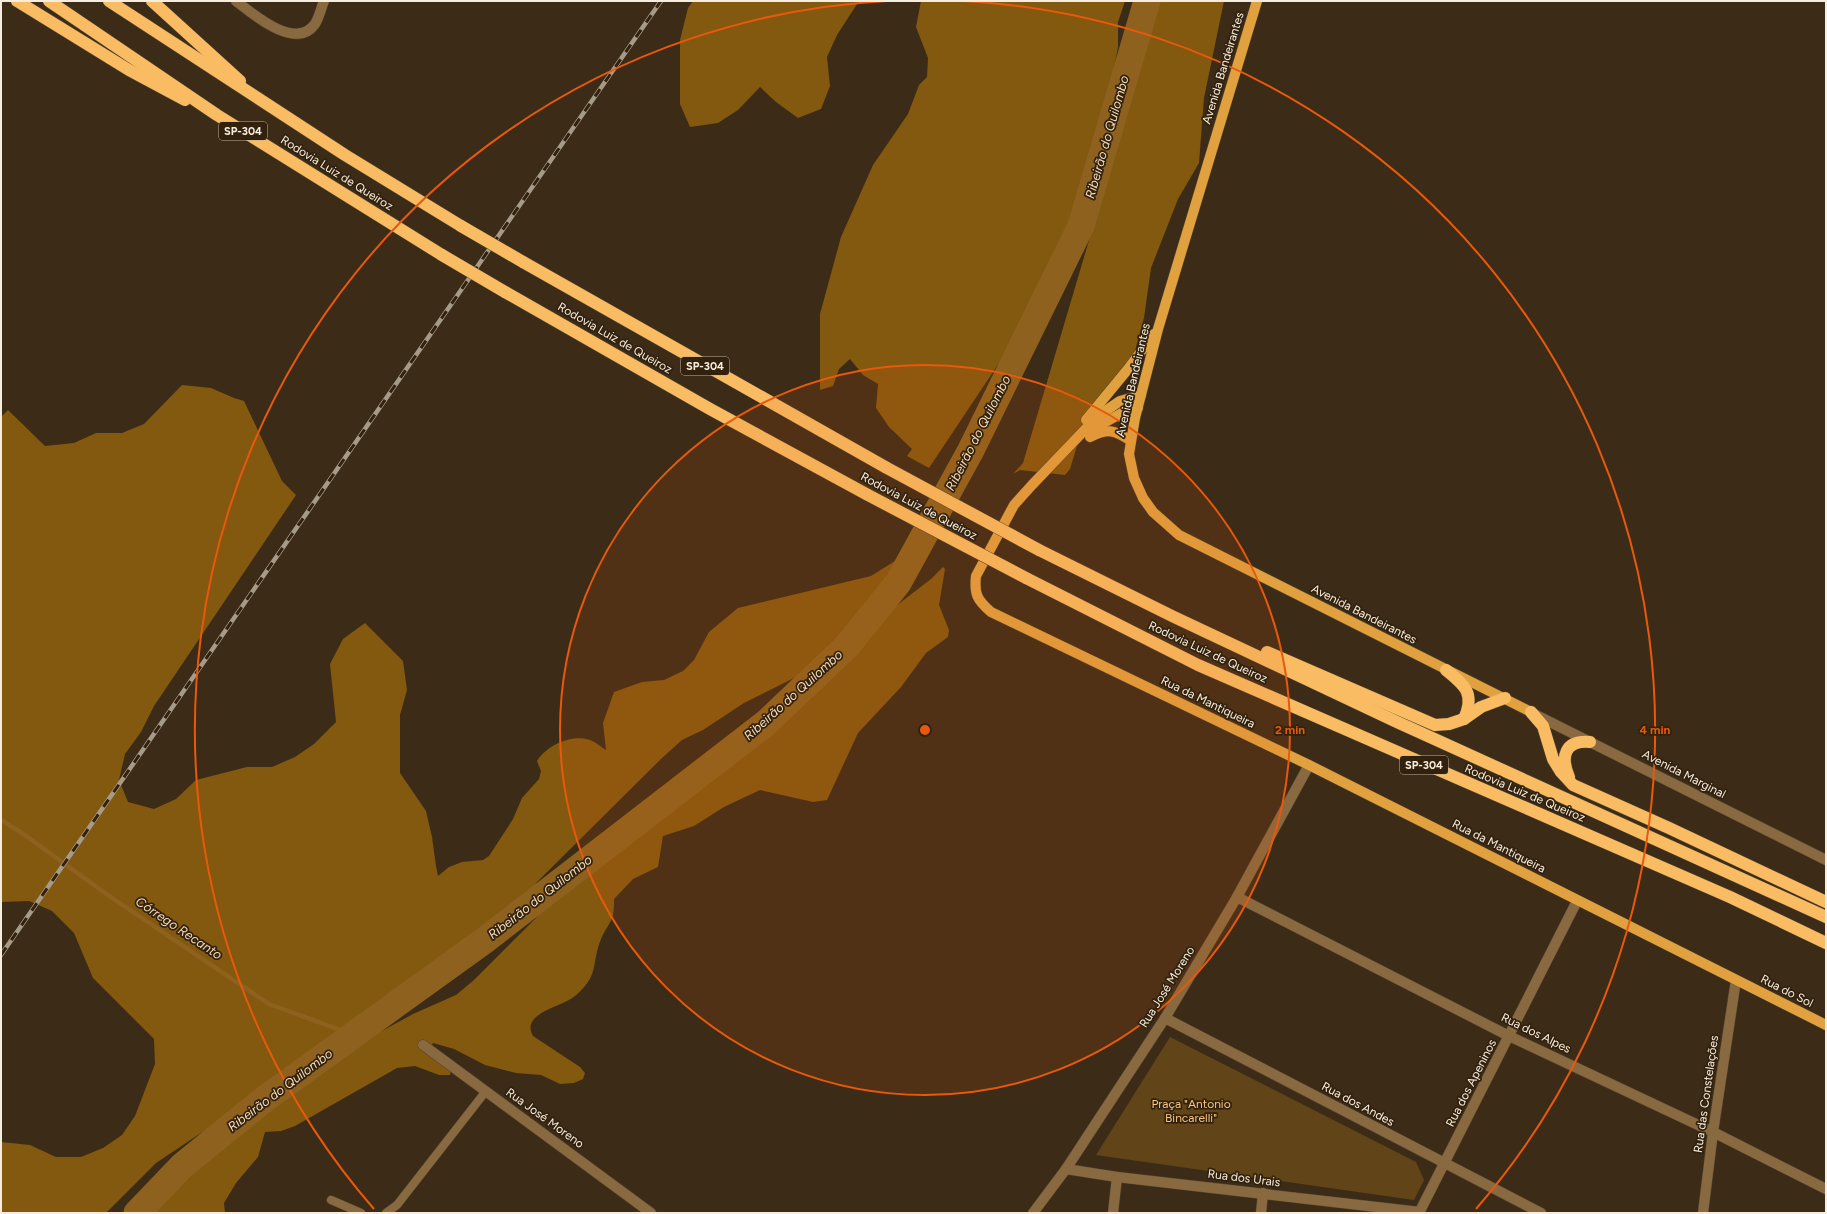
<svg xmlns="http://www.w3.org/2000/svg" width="1827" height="1214" viewBox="0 0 1827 1214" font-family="Figtree,sans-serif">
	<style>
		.green { fill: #614418 }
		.forest { fill: #83580f }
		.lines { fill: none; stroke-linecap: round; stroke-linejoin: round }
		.stream { stroke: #8e621e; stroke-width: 4.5 }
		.river { stroke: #8e621e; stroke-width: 27 }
		.lane-casing { stroke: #564733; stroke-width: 9 }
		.street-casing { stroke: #564733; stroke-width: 11 }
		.primary-casing { stroke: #564733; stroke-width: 11 }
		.highway-casing { stroke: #564733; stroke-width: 13 }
		.lane { stroke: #89693f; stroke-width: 8 }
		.street { stroke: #89693f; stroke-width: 10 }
		.primary { stroke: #e2a13f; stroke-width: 10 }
		.highway { stroke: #f9bc63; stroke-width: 12 }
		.rail-casing { stroke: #a69a89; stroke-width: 4.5 }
		.rail { stroke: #32220d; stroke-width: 3; stroke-dasharray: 9; stroke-linecap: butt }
		.highway-bridge-casing { stroke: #564733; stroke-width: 13; stroke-linecap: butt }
		.highway-bridge { stroke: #f9bc63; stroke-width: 12 }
		.ring { fill: none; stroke: #e8590c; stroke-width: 2 }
		.labels { text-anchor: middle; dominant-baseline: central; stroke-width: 3.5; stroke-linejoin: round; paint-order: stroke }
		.shield { fill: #32220d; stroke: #bcb0a0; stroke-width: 1 }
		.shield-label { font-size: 11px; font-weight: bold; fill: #f7eddf }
		.street-label { font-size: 12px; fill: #f7eddf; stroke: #32220d }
		.park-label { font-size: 12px; fill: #f8c682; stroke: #32220d }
		.water-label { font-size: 13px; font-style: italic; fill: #f6dcbc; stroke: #32220d }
		.centre { fill: #e8590c; stroke: #32220d; stroke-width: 2 }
		.ring-label { font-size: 12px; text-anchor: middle; font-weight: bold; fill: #e8590c; stroke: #32220d; stroke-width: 3.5; stroke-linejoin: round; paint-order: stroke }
	</style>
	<rect width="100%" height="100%" fill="#3c2c17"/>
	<path class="green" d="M1170 1037 1416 1162 1424 1180 1414 1200 1096 1155Z"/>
	<g class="forest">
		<path d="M693 1H859L837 35 827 57 830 86 821 109 798 118 776 102 760 87 738 110 718 123 690 127 680 104V40L688 8Z"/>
		<path d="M921 1H1125L1118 22V47L1112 79 1109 108 1083 217 1067 271 1055 297 1035 323 1007 351 929 468 907 456 912 449 889 427 876 408 878 384 863 375 850 359 839 369 833 386 820 390V314L841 237 873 165 908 114 919 85 927 77 928 58 916 27Z"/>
		<path d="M1160 1H1224L1204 98 1199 163 1178 199 1151 268 1144 318 1133 358 1082 429 1070 469 1065 475 1020 470 1013 474 1023 463Z"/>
		<path d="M182 385 211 388 234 398 244 401 282 481 296 495 154 706 141 732 125 754 119 780 128 802 154 809 176 799 196 780 247 767H272L295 757 314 744 336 722 330 664 343 639 365 623 403 661 407 690 400 715V773L426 811 432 837 436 866 438 876 449 867 462 862 483 860 489 856 513 819 522 798 539 779 541 771 537 761C547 745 572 734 590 740 596 742 601 747 606 750L603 723 614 692 642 682 664 680 683 671 694 660 709 632 738 608 871 576 903 556 911 555 900 576 883 600 831 653 812 669 744 703 703 730 682 740 662 758 537 882 509 921 490 940 156 1163 106 1213H1V1142L30 1145 56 1157H81L103 1148 122 1135 135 1116 155 1064 154 1039 93 978 74 933 52 911 29 901 1 902V417L8 410 45 446 74 443 96 433H122L144 424Z"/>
		<path d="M943 567 945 569 939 605 949 630 948 637 926 653 901 687 858 733 827 800 813 802 760 790 724 807 694 826 663 836 658 867 633 879 614 899C614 904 614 910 613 915 611 923 604 931 601 939 591 964 600 975 575 996 562 1007 520 1013 533 1036L580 1067 585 1073 583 1079 574 1083 560 1084 541 1075 516 1073 485 1065 454 1049 433 1043 431 1047 452 1065 450 1075H439L415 1066 397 1068 295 1126 281 1131 265 1132 258 1157 236 1183 224 1203 225 1213H150L226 1137 246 1123 325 1062 348 1051 369 1038 413 1014 456 995 474 980 544 910 560 891 667 783 931 579Z"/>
	</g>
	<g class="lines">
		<path class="stream" d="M1 820 22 833 105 893 269 1004 354 1035"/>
		<path class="river" d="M137 1213 182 1166 262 1101 485 940 766 723 847 646 898 583 971 450 1081 226 1147 1"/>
		<g class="lane-casing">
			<g id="lane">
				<path d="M331 1200 361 1213"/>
				<path d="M386 1213 397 1205 486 1091"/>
			</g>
		</g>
		<g class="street-casing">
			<g id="street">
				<path d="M236 1C254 15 296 51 315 24 319 18 321 8 324 1"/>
				<path d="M1534 714 1826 860"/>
				<path d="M1237 897 1509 1036 1713 1132 1826 1189"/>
				<path d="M1165 1018 1541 1213"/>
				<path d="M423 1045 651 1213"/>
				<path d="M1066 1169 1117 1177 1420 1212"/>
				<path d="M1033 1213 1066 1169 1165 1018 1237 897 1309 765"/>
				<path d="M1113 1213 1117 1177"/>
				<path d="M1261 1213 1263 1193"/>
				<path d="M1419 1213 1577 901"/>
				<path d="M1703 1213 1713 1132 1736 980"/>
			</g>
		</g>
		<g class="primary-casing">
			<g id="primary">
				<path d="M1257 1 1158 329 1135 418 1129 454 1134 478 1143 498 1153 512 1179 535 1531 712"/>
				<path d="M1141 395 1120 401 1098 416 1032 485 1014 505 976 576C974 594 977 600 991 612L1309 765 1826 1025"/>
				<path d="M1086 420 1128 369 1154 334"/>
				<path d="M1088 432 1127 410 1138 408"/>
				<path d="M1090 437C1108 428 1115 430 1131 441"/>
			</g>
		</g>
		<g class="highway-casing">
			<g id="highway">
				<path d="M17 1 129 70 185 100"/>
				<path d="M49 1 217 115 442 255"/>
				<path d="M109 1 345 155 461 226"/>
				<path d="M152 1 240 81"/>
				<path d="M523 262 887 468"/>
				<path d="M505 292 710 409 868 495"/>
				<path d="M1039 550 1172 616 1397 722 1826 917"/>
				<path d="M1026 578 1198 665 1730 897 1826 943"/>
				<path d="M1267 652 1435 725 1449 724 1464 719 1481 707 1505 698"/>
				<path d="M1446 670C1466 686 1475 694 1464 719"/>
				<path d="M1531 712 1543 726 1553 759 1561 772 1573 785 1669 828 1826 902"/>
				<path d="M1569 777C1560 756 1565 740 1590 742"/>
			</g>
		</g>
		<use href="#lane" class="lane"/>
		<use href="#street" class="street"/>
		<use href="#primary" class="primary"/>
		<use href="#highway" class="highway"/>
		<g class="rail-casing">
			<path id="rail" d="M1 955 661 1"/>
		</g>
		<use href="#rail" class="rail"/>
		<g class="highway-bridge-casing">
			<g id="highway-bridge">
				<path d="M461 226 523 262"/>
				<path d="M442 255 505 292"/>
				<path d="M887 468 1039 550"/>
				<path d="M868 495 1026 578"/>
			</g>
		</g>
		<use href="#highway-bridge" class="highway-bridge"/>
	</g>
	<circle cx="925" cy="730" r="365" fill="#e8590c" fill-opacity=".12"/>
	<g class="ring">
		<circle cx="925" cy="730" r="365"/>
		<path d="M374 1209A730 730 0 0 1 887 1M963 1A730 730 0 0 1 1476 1209"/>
	</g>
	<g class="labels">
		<g class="shield">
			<rect x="219" y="122" width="48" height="18" rx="3"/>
			<rect x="681" y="357" width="48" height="18" rx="3"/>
			<rect x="1400" y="756" width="48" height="18" rx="3"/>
		</g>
		<g class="shield-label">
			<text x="243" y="131">SP-304</text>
			<text x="705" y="366">SP-304</text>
			<text x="1424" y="765">SP-304</text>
		</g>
		<g class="street-label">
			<text transform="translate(1223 68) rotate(-73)">Avenida Bandeirantes</text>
			<text transform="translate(337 173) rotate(32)">Rodovia Luiz de Queiroz</text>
			<text transform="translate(615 338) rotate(30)">Rodovia Luiz de Queiroz</text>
			<text transform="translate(1133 380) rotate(-77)">Avenida Bandeirantes</text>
			<text transform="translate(919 506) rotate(28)">Rodovia Luiz de Queiroz</text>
			<text transform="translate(1364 614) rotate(27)">Avenida Bandeirantes</text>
			<text transform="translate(1208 652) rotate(25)">Rodovia Luiz de Queiroz</text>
			<text transform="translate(1208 702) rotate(26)">Rua da Mantiqueira</text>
			<text transform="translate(1684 774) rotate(27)">Avenida Marginal</text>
			<text transform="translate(1525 793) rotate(23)">Rodovia Luiz de Queiroz</text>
			<text transform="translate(1499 846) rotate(27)">Rua da Mantiqueira</text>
			<text transform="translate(1167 987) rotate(-58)">Rua José Moreno</text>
			<text transform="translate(1787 991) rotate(27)">Rua do Sol</text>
			<text transform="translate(1536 1033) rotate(26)">Rua dos Alpes</text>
			<text transform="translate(1471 1083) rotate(-63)">Rua dos Apeninos</text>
			<text transform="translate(1706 1094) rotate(-82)">Rua das Constelações</text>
			<text transform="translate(1358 1104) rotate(28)">Rua dos Andes</text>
			<text transform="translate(545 1118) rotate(36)">Rua José Moreno</text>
			<text transform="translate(1244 1178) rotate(7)">Rua dos Urais</text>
		</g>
		<g class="park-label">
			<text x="1191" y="1104">Praça "Antonio<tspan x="1191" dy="14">Bincarelli"</tspan></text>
		</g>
		<g class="water-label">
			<text transform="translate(1107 137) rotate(-74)">Ribeirão do Quilombo</text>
			<text transform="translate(978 433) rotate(-63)">Ribeirão do Quilombo</text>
			<text transform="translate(793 695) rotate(-42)">Ribeirão do Quilombo</text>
			<text transform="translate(540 897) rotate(-38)">Ribeirão do Quilombo</text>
			<text transform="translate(179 928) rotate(34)">Córrego Recanto</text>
			<text transform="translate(280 1090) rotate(-37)">Ribeirão do Quilombo</text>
		</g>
	</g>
	<circle cx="925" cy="730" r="6" class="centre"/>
	<g class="ring-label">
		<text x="1290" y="734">2 min</text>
		<text x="1655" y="734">4 min</text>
	</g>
	<rect width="1827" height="1214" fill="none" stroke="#f7eddf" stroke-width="4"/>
</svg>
